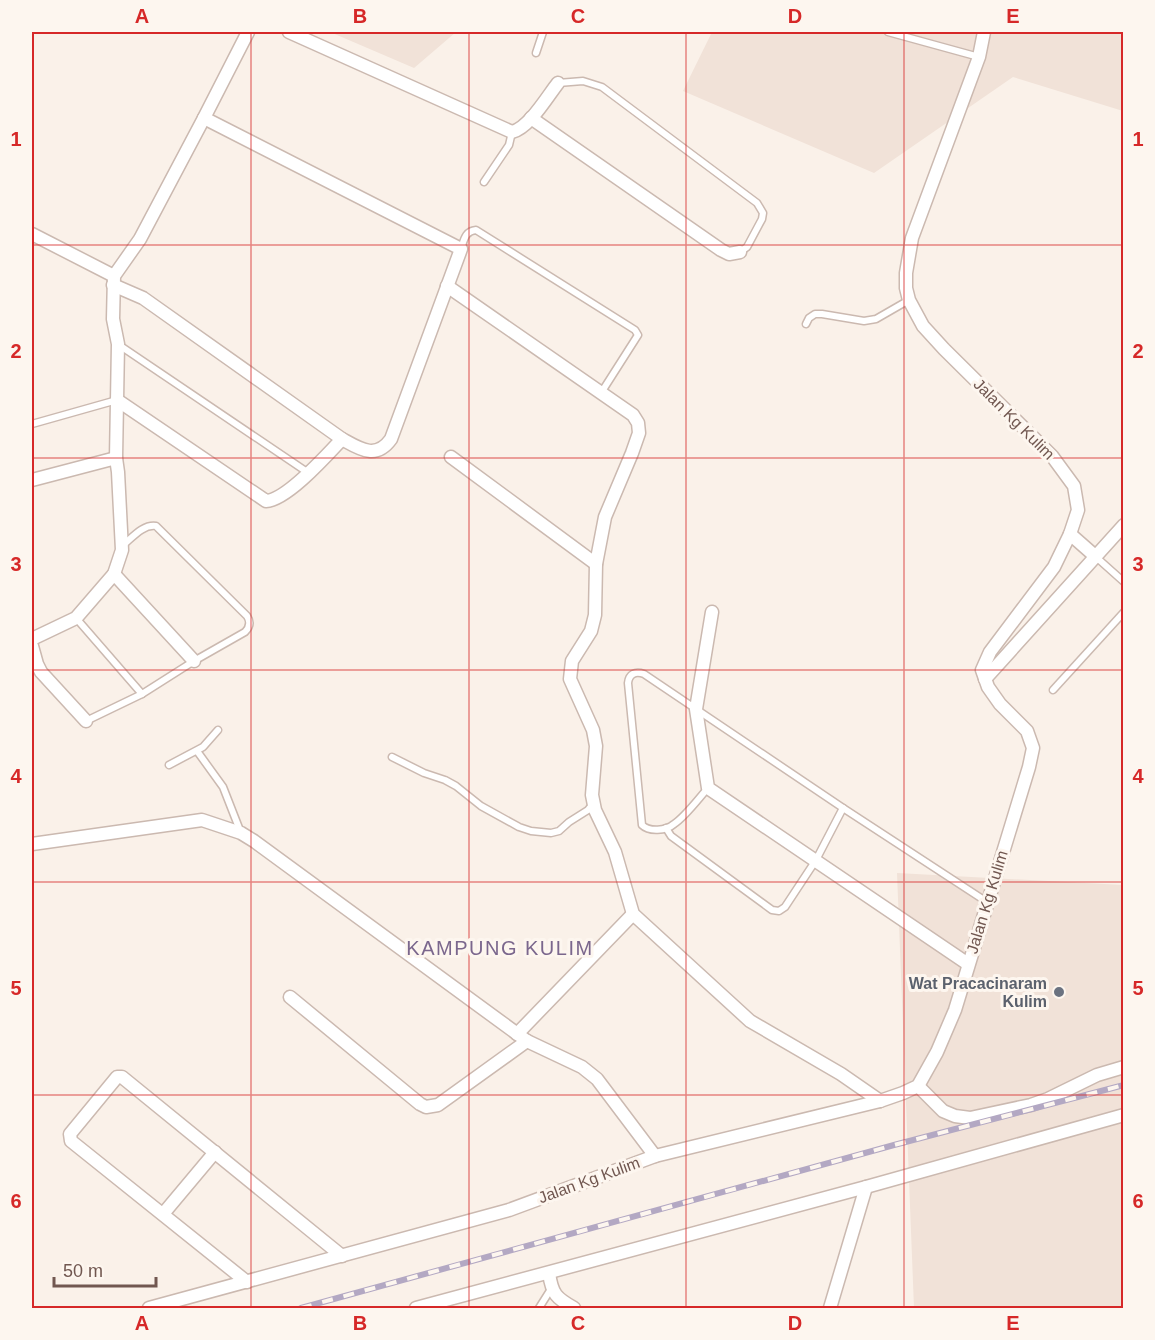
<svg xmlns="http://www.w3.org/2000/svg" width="1155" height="1340" viewBox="0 0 1155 1340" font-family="Arial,sans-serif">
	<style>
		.residential { fill: #f1e2d8 }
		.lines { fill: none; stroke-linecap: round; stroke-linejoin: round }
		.service-casing { stroke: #cbb9b0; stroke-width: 9 }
		.minor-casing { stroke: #cbb9b0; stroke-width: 15 }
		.service { stroke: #fff; stroke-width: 6 }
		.minor { stroke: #fff; stroke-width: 12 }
		.rail-casing { stroke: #b3a8c3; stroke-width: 6 }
		.rail { stroke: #fdf6ef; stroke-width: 4; stroke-dasharray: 11; stroke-linecap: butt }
		.grid { fill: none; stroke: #d62828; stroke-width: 1.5; stroke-opacity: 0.55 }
		.worship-dot { fill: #6b7280; stroke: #fdf6ef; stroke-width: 2 }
		.labels { text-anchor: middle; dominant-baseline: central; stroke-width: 6; stroke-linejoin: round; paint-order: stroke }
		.street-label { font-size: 16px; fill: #715750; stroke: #fdf6ef }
		.worship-label { font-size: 16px; font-weight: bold; fill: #5b616d; stroke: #fdf6ef; text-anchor: end }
		.quarter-label { font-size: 20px; letter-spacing: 1.5px; fill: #7b678d; stroke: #fdf6ef }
		.neatline { fill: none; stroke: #d62828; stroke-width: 2 }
		.grid-label { font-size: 20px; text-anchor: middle; font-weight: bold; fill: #d62828 }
	</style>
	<rect width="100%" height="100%" fill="#faf1e9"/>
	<g class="residential">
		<path d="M330 32H456L414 68Z"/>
		<path d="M712 32H1123V111L1013 77 874 173 683 91Z"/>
		<path d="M897 873 1123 885V1308H914Z"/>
	</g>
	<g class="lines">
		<g class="service-casing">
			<g id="service">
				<path d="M888 32 979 57"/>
				<path d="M536 53 543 32"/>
				<path d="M558 83 583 81 602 87 757 203 763 213 762 219 747 247 740 252"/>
				<path d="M484 182 509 145 512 132"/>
				<path d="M461 249C464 240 465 231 476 230L635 330 638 335 601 393"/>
				<path d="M806 324 809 318 815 314H822L864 321 876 319 909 300"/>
				<path d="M119 345 310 474"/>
				<path d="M32 424 117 400"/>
				<path d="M1096 557 1124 582"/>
				<path d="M76 618 142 694"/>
				<path d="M1053 690 1124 612"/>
				<path d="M86 721 142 694 194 661 245 632C250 627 251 622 247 616L156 526C143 524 132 538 122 546"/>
				<path d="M197 751 223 787 241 833"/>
				<path d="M392 757 424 773 445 780 456 786 481 806 519 827 531 831 551 833 559 831 569 822 588 810 593 804"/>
				<path d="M169 765 203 747 218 730"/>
				<path d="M708 788C699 798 685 817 674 824 666 831 649 832 642 825L628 683C629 674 635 671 644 674L843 808 987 902"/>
				<path d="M666 828 671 836 772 910 779 911 785 907 816 860 843 808"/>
				<path d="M539 1308 551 1289"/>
			</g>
		</g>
		<g class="minor-casing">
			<g id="minor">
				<path d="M289 32 512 132C529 128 547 97 558 83"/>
				<path d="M204 118 461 249 391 439C376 460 360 449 342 439"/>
				<path d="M531 118 721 250 729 254 740 252"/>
				<path d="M32 234 114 276"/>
				<path d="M113 285 143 298 342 439C327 455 287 500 266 501L117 400"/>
				<path d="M447 286 633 415 638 423 639 433 632 453 605 517 596 564 595 615 591 631 572 661 570 679 593 730 596 746 592 795 595 810 615 852 633 914 750 1021 841 1074 880 1101"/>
				<path d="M451 457 596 564"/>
				<path d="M32 480 116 458"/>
				<path d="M1070 534 1095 556"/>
				<path d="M114 574 194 661"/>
				<path d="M712 612 696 709 708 788 968 964"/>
				<path d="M32 639 76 618 114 574 122 550 118 472 116 458 118 344 113 319 114 276 140 239 204 118 248 32"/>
				<path d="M32 646 37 664 41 672 86 721"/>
				<path d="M985 679 1124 525"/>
				<path d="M32 844 202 820 241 833 254 841 527 1041 582 1067 597 1079 655 1156"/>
				<path d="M290 997 420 1104 426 1107 438 1105 527 1041"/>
				<path d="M517 1034 633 914"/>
				<path d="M918 1086 943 1111 955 1116 970 1118 1031 1105 1048 1099 1097 1075 1124 1067"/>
				<path d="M163 1214 215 1152"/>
				<path d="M549 1273C552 1294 556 1298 574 1308"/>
				<path d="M247 1282 71 1141 70 1134 117 1077H122L342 1256"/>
				<path d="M149 1308 509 1210 655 1156 880 1101 903 1093 918 1086 937 1052 955 1010 1029 767 1033 748 1027 731 1000 704 988 687 982 670 990 652 1054 567 1070 534 1078 510 1074 486 1052 456 944 349 923 326 909 300 906 288V273L912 238 979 57 984 32"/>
				<path d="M416 1308 866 1187 1124 1115"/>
				<path d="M830 1308 866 1187"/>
			</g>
		</g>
		<use href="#service" class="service"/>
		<use href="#minor" class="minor"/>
		<g class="rail-casing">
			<path id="rail" d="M301 1308 894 1145 1124 1085"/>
		</g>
		<use href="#rail" class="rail"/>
	</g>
	<path class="grid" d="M251 32V1308M469 32V1308M686 32V1308M904 32V1308M32 245H1124M32 458H1124M32 670H1124M32 882H1124M32 1095H1124"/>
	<circle class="worship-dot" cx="1059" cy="992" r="6"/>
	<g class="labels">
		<g class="street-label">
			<text transform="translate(1014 419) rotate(45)">Jalan Kg Kulim</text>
			<text transform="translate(987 902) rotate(-73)">Jalan Kg Kulim</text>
			<text transform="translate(589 1180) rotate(-20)">Jalan Kg Kulim</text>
		</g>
		<g class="worship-label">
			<text x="1047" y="983">Wat Pracacinaram<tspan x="1047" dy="18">Kulim</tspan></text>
		</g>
		<g class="quarter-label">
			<text x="500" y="948">KAMPUNG KULIM</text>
		</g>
	</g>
	<rect width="1155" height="1340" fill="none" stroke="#fdf6ef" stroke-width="66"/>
	<path d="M54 1277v9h102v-9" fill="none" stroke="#715750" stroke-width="3"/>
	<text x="63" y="1277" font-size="18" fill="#715750" stroke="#fdf6ef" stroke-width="4.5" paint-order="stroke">50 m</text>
	<rect x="33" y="33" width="1089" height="1274" class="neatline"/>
	<g class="grid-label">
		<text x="142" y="23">A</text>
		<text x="360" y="23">B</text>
		<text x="578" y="23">C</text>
		<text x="795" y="23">D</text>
		<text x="1013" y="23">E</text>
		<text x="16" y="146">1</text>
		<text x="1138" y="146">1</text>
		<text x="16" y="358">2</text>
		<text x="1138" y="358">2</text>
		<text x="16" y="571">3</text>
		<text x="1138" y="571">3</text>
		<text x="16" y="783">4</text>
		<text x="1138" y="783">4</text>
		<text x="16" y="995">5</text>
		<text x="1138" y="995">5</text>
		<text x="16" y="1208">6</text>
		<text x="1138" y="1208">6</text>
		<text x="142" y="1330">A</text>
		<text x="360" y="1330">B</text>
		<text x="578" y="1330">C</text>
		<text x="795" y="1330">D</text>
		<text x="1013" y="1330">E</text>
	</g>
</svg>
